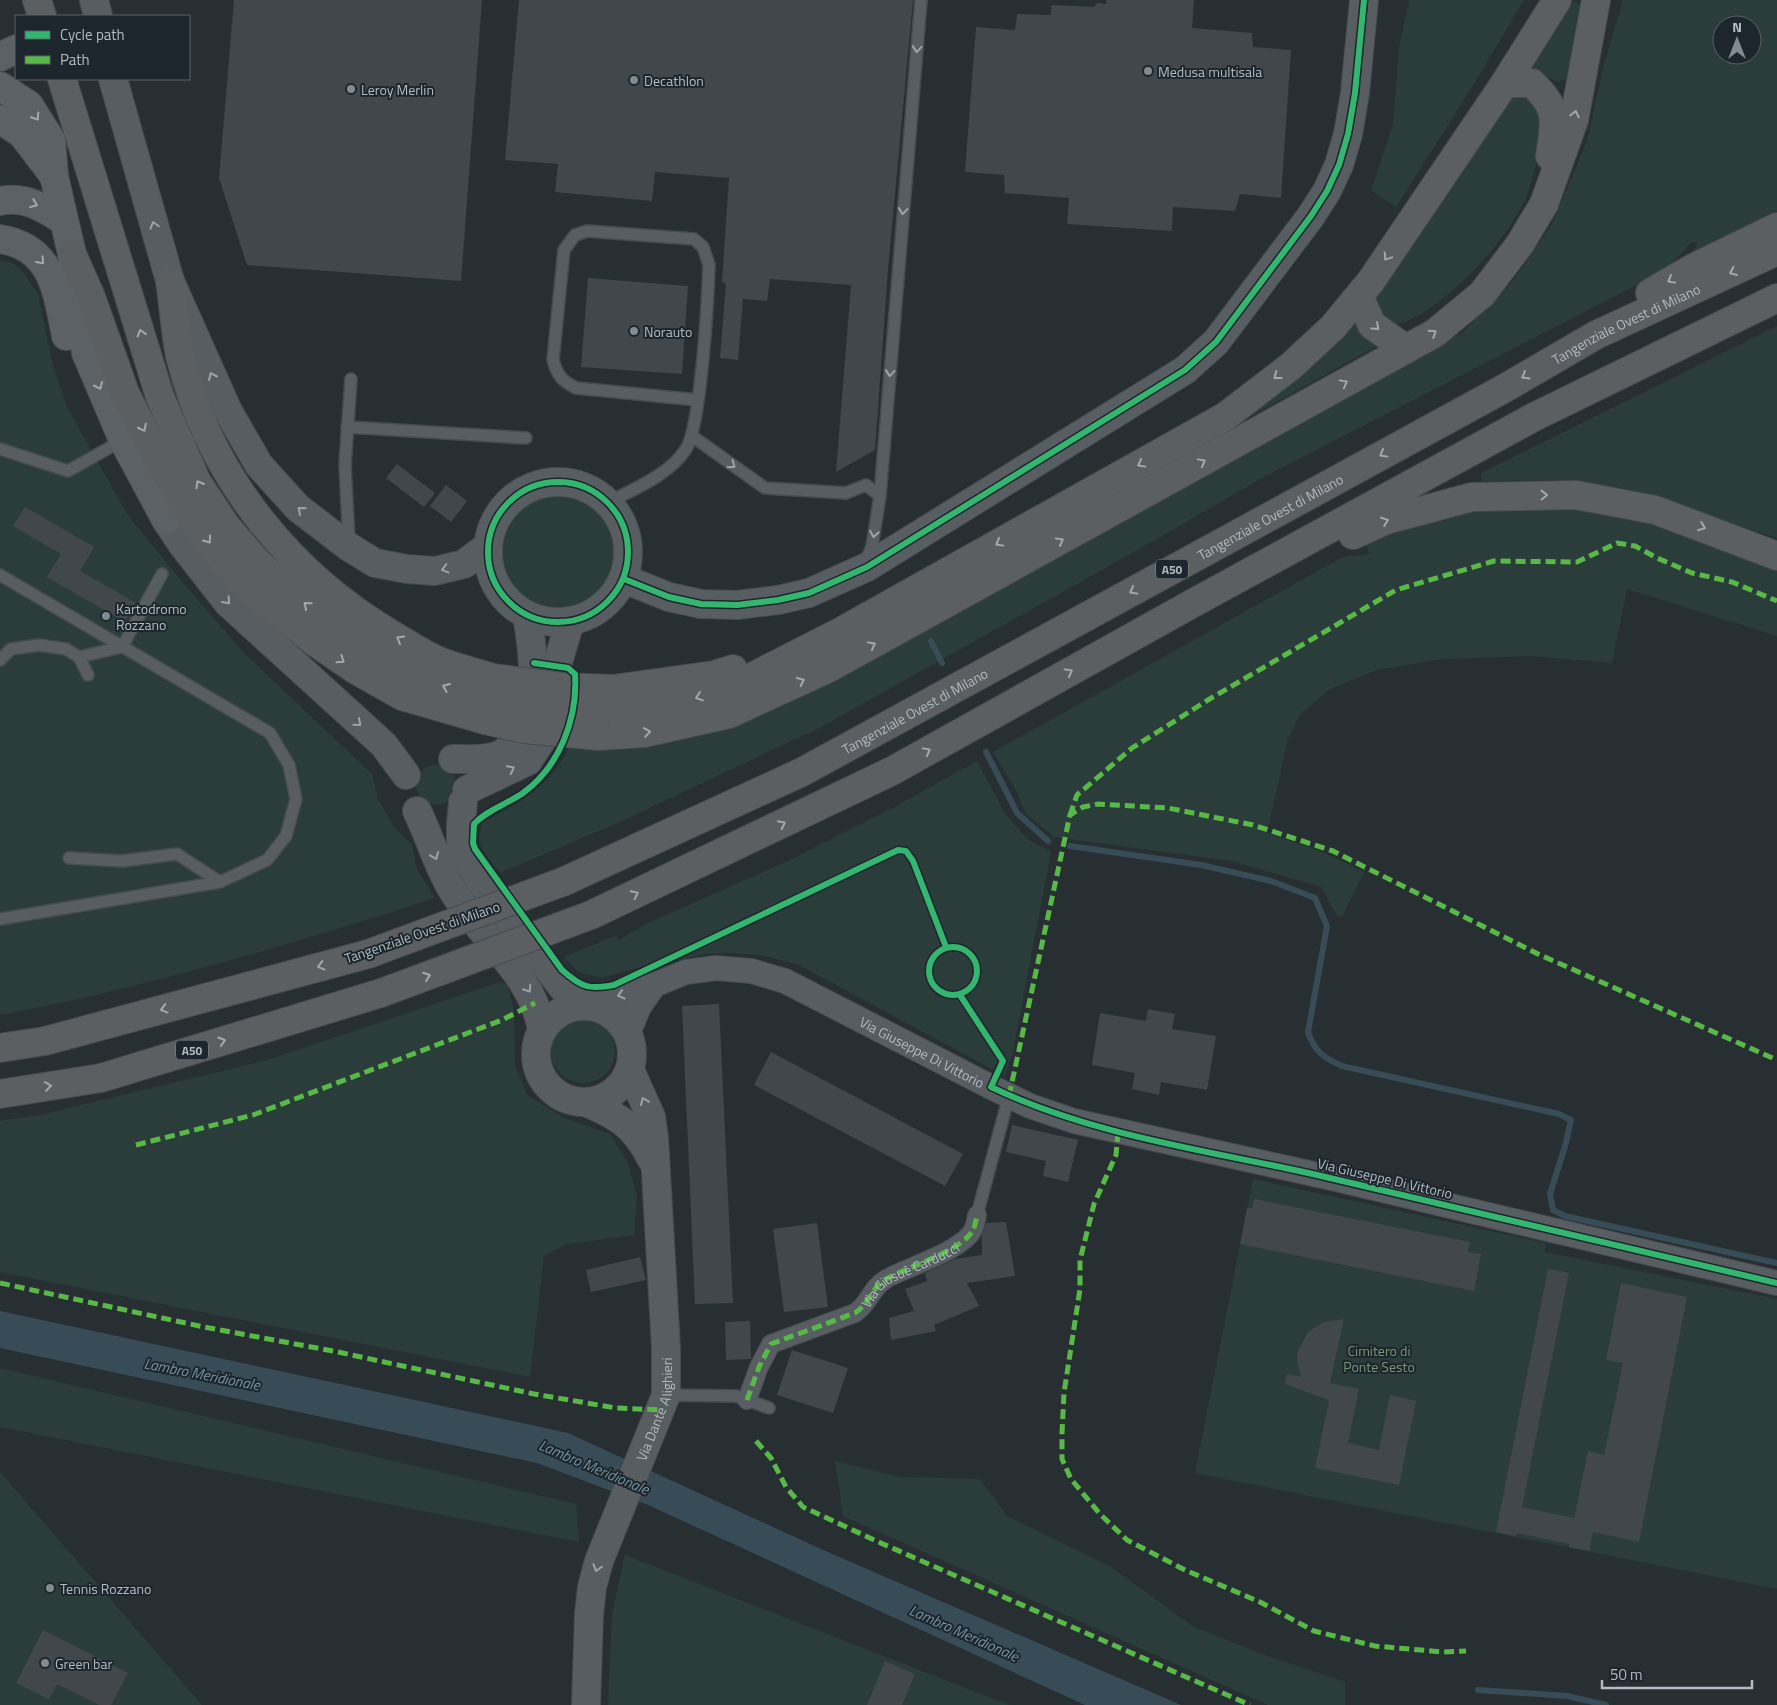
<svg xmlns="http://www.w3.org/2000/svg" width="1777" height="1705" viewBox="0 0 1777 1705" font-family="'Titillium Web',sans-serif">
	<style>
		.green { fill: #2b3d3a; fill-rule: evenodd }
		.water { fill: #384c58 }
		.lines { fill: none; stroke-linecap: round; stroke-linejoin: round }
		.stream { stroke: #384c58; stroke-width: 6 }
		.building { fill: #41474b }
		.service-casing { stroke: #464b4e; stroke-width: 14 }
		.pedestrian-casing { stroke: #464b4e; stroke-width: 20 }
		.minor-casing { stroke: #464b4e; stroke-width: 26 }
		.tertiary-casing { stroke: #464b4e; stroke-width: 30 }
		.secondary-casing { stroke: #464b4e; stroke-width: 30 }
		.motorway-casing { stroke: #454b4f; stroke-width: 30 }
		.service { stroke: #585d61; stroke-width: 11 }
		.pedestrian { stroke: #585d61; stroke-width: 18 }
		.minor { stroke: #585d61; stroke-width: 24 }
		.tertiary { stroke: #585d61; stroke-width: 28 }
		.secondary { stroke: #5c6166; stroke-width: 28 }
		.motorway { stroke: #5c5f62; stroke-width: 28 }
		.motorway-bridge-casing { stroke: #454b4f; stroke-width: 30; stroke-linecap: butt }
		.motorway-bridge { stroke: #5c5f62; stroke-width: 28 }
		.quiet { stroke: #58b947; stroke-width: 5; stroke-dasharray: 10 5; stroke-linecap: butt }
		.cycleway-casing { stroke: #1d262c; stroke-width: 9 }
		.cycleway { stroke: #33b770; stroke-width: 6 }
		.oneway { stroke: #9ca4ab }
		.oneway2 { stroke: #a1a9b0 }
		.oneway3 { stroke: #a1aab1 }
		.poi-dot { fill: #828b91; stroke: #1d262c; stroke-width: 2 }
		.labels { text-anchor: middle; dominant-baseline: central; stroke-width: 4; stroke-linejoin: round; paint-order: stroke }
		.shield { fill: #1d262c; stroke: #858f96; stroke-width: 1 }
		.shield-label { font-size: 12px; font-weight: bold; fill: #b2bcc4 }
		.poi-label { font-size: 14px; fill: #b2bcc4; stroke: #1d262c; text-anchor: start }
		.street-label { font-size: 14px; fill: #b2bcc4; stroke: #1d262c }
		.park-label { font-size: 14px; fill: #739774; stroke: #1d262c }
		.water-label { font-size: 15px; font-style: italic; fill: #7693a4; stroke: #1d262c }
	</style>
	<rect width="100%" height="100%" fill="#282f33"/>
	<g class="green">
		<path d="M1409 0H1524L1472 87 1396 207 1371 191 1393 124 1399 49Z"/>
		<path d="M1623 0H1777V213L1693 255 1697 242H1692L1664 271 1260 479 1157 539 821 727 622 821 500 873C486 854 473 845 483 822 522 802 550 786 570 746L734 723 836 682 1326 403 1463 332 1515 278 1552 224 1587 141 1604 64ZM1722 25H1752V55H1722Z"/>
		<path d="M1573 1 1580 4 1566 79 1557 82 1529 66Z"/>
		<path d="M1521 92 1539 97C1540 108 1544 120 1543 131 1541 150 1534 172 1529 190 1514 235 1441 314 1396 325L1384 317 1376 296 1508 100Z"/>
		<path d="M0 260 12 263 23 272 38 294 53 366 67 407 127 514 180 579 243 652 372 774 378 799 393 826 412 845 417 869 435 898C292 944 148 987 0 1015Z"/>
		<path d="M1360 316 1382 343 1221 433Z"/>
		<path d="M1777 326V538L1623 488 1554 480 1483 481 1481 477V473Z"/>
		<circle cx="558" cy="552" r="58"/>
		<path d="M1539 503 1625 514 1777 564V636L1627 589 1612 663 1532 656 1442 659 1377 670 1330 689 1300 714 1288 739 1267 833 1318 850 1364 872 1342 917 1336 914 1321 887 1232 861 1054 837 1026 814 1015 788 993 752 1343 557 1370 554 1364 541 1455 511Z"/>
		<path d="M977 761 1004 812 1027 839 1051 852 1013 1051 1005 1076 799 965 762 955 727 953 706 954 628 970 602 978 579 972 564 957 617 935 619 940 648 923 788 861 893 808Z"/>
		<circle cx="436" cy="785" r="20"/>
		<path d="M500 982 507 985 514 1011 515 1065 527 1095 564 1118 610 1134 628 1163 637 1196 634 1235 567 1244 544 1256 530 1377 0 1272V1121L40 1115 267 1060Z"/>
		<circle cx="583" cy="1051" r="32"/>
		<path d="M1253 1179 1546 1243 1545 1252 1777 1299V1589L1195 1473Z"/>
		<path d="M0 1368 576 1504 579 1542 0 1427Z"/>
		<path d="M835 1461 899 1477 980 1479 1007 1516 1111 1567 1194 1627 1270 1657 1345 1682V1705H1268L843 1516Z"/>
		<path d="M0 1472 202 1705H0Z"/>
		<path d="M625 1555 1009 1705H608L612 1614Z"/>
	</g>
	<path class="water" d="M0 1311 568 1433 823 1550 1181 1705H1085L648 1505 537 1463 0 1348Z"/>
	<g class="lines">
		<g class="stream">
			<path d="M931 641 942 663"/>
			<path d="M986 752 1017 813 1048 841"/>
			<path d="M1070 846 1201 865 1271 881 1315 898 1327 926 1308 1032C1314 1051 1324 1058 1342 1066L1559 1114 1571 1120 1566 1143 1550 1194 1553 1210 1565 1216 1777 1263"/>
			<path d="M1478 1690 1567 1696 1606 1705"/>
		</g>
	</g>
	<g class="building">
		<path d="M234 0H482L461 281 247 265 219 178Z"/>
		<path d="M519 0H913L888 269 875 450 836 472 851 285 770 279 767 301 743 299 738 360 720 358 726 284 722 282 729 178 655 172 652 201 555 192 558 164 505 160Z"/>
		<path d="M1106 0H1194L1192 28 1252 33 1253 47 1291 50 1281 198 1240 194 1235 211 1173 207 1172 231 1067 224 1069 198 1005 193 1004 175 965 172 976 27 1015 30 1017 14 1051 15V5L1094 7 1097 3 1106 4Z"/>
		<path d="M588 278 688 286 682 374 581 367Z"/>
		<path d="M397 464 435 493 424 507 386 478Z"/>
		<path d="M446 485 467 501 451 522 430 506Z"/>
		<path d="M25 507 94 547 80 571 136 603 125 622 47 577 61 554 13 526Z"/>
		<path d="M719 1004 733 1303 695 1304 682 1006Z"/>
		<path d="M1148 1009 1175 1014 1172 1029 1216 1036 1207 1090 1161 1082 1159 1095 1132 1089 1135 1073 1092 1065 1100 1013 1146 1021Z"/>
		<path d="M771 1052 963 1154 945 1186 754 1085Z"/>
		<path d="M1012 1125 1078 1140 1068 1182 1043 1176 1046 1161 1006 1152Z"/>
		<path d="M1254 1199 1470 1242 1468 1252 1481 1254 1474 1291 1240 1244 1247 1208 1252 1209Z"/>
		<path d="M1006 1222 1015 1276 967 1283 979 1306 934 1325 936 1331 891 1340 889 1318 914 1311 905 1289 927 1281 925 1273 955 1259 982 1255V1236L986 1223Z"/>
		<path d="M817 1223 828 1307 784 1312 773 1229Z"/>
		<path d="M640 1257 646 1280 591 1292 586 1270Z"/>
		<path d="M1548 1269 1569 1273 1522 1507 1574 1518 1588 1451 1604 1455 1623 1363 1606 1360 1621 1283 1687 1297 1639 1542 1593 1532 1589 1551 1569 1547V1544L1517 1533 1516 1536 1496 1532Z"/>
		<path d="M1344 1319 1330 1383 1359 1389 1348 1443 1379 1450 1390 1395 1416 1401 1399 1485 1315 1468 1329 1400 1285 1384 1287 1374 1301 1377 1297 1362 1298 1351 1308 1332 1324 1322Z"/>
		<path d="M750 1321 751 1359 726 1360 725 1322Z"/>
		<path d="M792 1350 848 1368 833 1413 777 1395Z"/>
		<path d="M43 1630 128 1673 111 1705H99L57 1684 49 1699 16 1683Z"/>
		<path d="M885 1661 915 1674 902 1705H867Z"/>
	</g>
	<g class="lines">
		<g class="service-casing">
			<g id="service">
				<path d="M347 427 526 438"/>
				<path d="M692 436 765 488 846 493 866 485 880 496"/>
				<path d="M0 449 68 471 123 440"/>
				<path d="M609 502C636 488 669 475 686 449 701 426 708 297 709 265L703 247 694 239 587 231 575 235 564 250 553 360C557 375 562 381 576 388L698 400"/>
				<path d="M349 542 345 465 351 379"/>
				<path d="M866 562 872 546 880 496 921 0"/>
				<path d="M0 575 270 733 289 765 296 799 286 836 267 860 220 882 0 919"/>
				<path d="M79 657 122 647 162 574"/>
				<path d="M0 660 11 649 39 645 66 649 79 657 88 675"/>
				<path d="M69 858 122 861 177 854 220 882"/>
				<path d="M977 1215 1009 1096"/>
				<path d="M666 1395 736 1396 769 1408"/>
			</g>
		</g>
		<g class="pedestrian-casing">
			<g id="pedestrian">
				<path id="s1" d="M747 1400 759 1367 771 1344 855 1313C869 1304 871 1288 886 1279 907 1267 962 1251 973 1230 975 1226 976 1220 977 1215"/>
			</g>
		</g>
		<g class="minor-casing">
			<g id="minor">
				<path id="s2" d="M588 1006 654 985 686 972 716 968 751 971 785 981 991 1087 1030 1106 1074 1121 1336 1179 1777 1283"/>
				<path d="M628 1033 639 1007 654 985"/>
			</g>
		</g>
		<g class="tertiary-casing">
			<g id="tertiary">
				<path d="M94 0 98 16"/>
				<path d="M113 79 170 281 228 411 259 465 298 508 349 547 375 563 407 569 435 571 464 564 488 546"/>
				<circle cx="558" cy="552" r="70"/>
				<path d="M166 520 182 544 228 603 384 745 406 775"/>
				<path d="M624 579 669 597 701 604 737 605 778 600 809 593 867 567 1185 370 1216 342 1311 216 1327 191 1339 165 1348 134 1355 93 1364 0"/>
				<path d="M453 759C468 759 490 761 503 753 544 725 534 656 527 615"/>
				<path d="M467 790 528 761 543 738 554 702 557 666 570 621"/>
				<path d="M463 802 461 824V848L481 883 563 988 588 1006"/>
				<path d="M417 811C430 837 437 865 453 891 481 939 532 972 542 1030"/>
				<circle cx="584" cy="1054" r="48"/>
				<path d="M585 1102C619 1116 635 1126 652 1160"/>
				<path id="s3" d="M586 1705 589 1614 592 1587 599 1561 666 1395V1348L654 1138 651 1117 630 1070"/>
			</g>
		</g>
		<g class="secondary-casing">
			<g id="secondary">
				<path d="M0 57 16 49"/>
				<path d="M0 86 29 105 51 140 54 176 72 254 86 353 123 440 166 520"/>
				<path d="M0 119 22 134 54 176"/>
				<path d="M0 201C25 196 43 207 64 221"/>
				<path d="M0 239C53 247 57 292 66 336"/>
			</g>
		</g>
		<g class="motorway-casing">
			<g id="motorway">
				<path d="M37 0 42 16"/>
				<path d="M62 79 160 397 197 482 226 526 257 562 327 623 385 660 451 690 492 701"/>
				<path d="M1505 83H1532C1560 110 1555 119 1550 156"/>
				<path d="M72 254 91 297 125 393 164 470 205 536 236 578 312 640 356 670 402 696 485 720"/>
				<path d="M170 281C174 307 175 335 181 360 211 478 291 576 396 637 410 645 424 655 439 661 456 668 475 672 493 678"/>
				<path d="M1650 293 1693 268 1777 227"/>
				<path d="M1359 296 1372 325 1406 349"/>
				<path d="M1353 535 1386 520 1472 497 1576 495 1655 510 1777 556"/>
				<path d="M613 689 714 675 733 669"/>
				<path d="M609 711 686 701 746 680 840 632 1226 416 1291 366 1333 327 1371 281 1505 83 1557 0"/>
				<path d="M599 736 644 733 729 714 829 668 1435 333 1482 294 1520 244 1544 204 1574 120 1596 0"/>
				<path id="s4" d="M565 881 802 772 1505 388 1596 335 1777 251"/>
				<path d="M591 915 892 771 1195 602 1534 417 1777 298"/>
				<path d="M0 1048 45 1041 368 954"/>
				<path d="M0 1094 101 1078 381 993"/>
			</g>
		</g>
		<use href="#service" class="service"/>
		<use href="#pedestrian" class="pedestrian"/>
		<use href="#minor" class="minor"/>
		<use href="#tertiary" class="tertiary"/>
		<use href="#secondary" class="secondary"/>
		<use href="#motorway" class="motorway"/>
		<g class="motorway-bridge-casing">
			<g id="motorway-bridge">
				<path d="M493 678 562 687 613 689"/>
				<path d="M492 701 558 711H609"/>
				<path d="M485 720 524 729 599 736"/>
				<path d="M368 954 565 881"/>
				<path d="M381 993 591 915"/>
			</g>
		</g>
		<use href="#motorway-bridge" class="motorway-bridge"/>
		<g class="quiet">
			<path d="M1070 815 1077 795 1132 748 1208 700 1396 590 1494 561 1577 562 1617 543 1635 546 1657 558 1692 573 1732 582 1777 601"/>
			<path d="M1009 1096 1070 815 1083 807 1098 804 1168 808 1253 825 1333 851 1538 954 1777 1060"/>
			<path d="M1118 1132 1116 1155 1094 1204 1080 1260V1289L1064 1393 1062 1433V1459L1071 1479 1100 1514 1127 1540 1185 1570 1260 1602 1314 1631 1375 1646 1443 1652 1466 1651"/>
			<path d="M136 1145 253 1115 502 1020 535 1003"/>
			<path d="M0 1283 204 1327 333 1351 534 1394 616 1408 662 1410"/>
			<path d="M747 1400 759 1367 771 1344 855 1313C869 1304 871 1288 886 1279 907 1267 962 1251 973 1230 975 1226 976 1220 977 1215"/>
			<path d="M756 1441 771 1458 786 1487 803 1507 883 1544 1250 1705"/>
		</g>
		<g class="cycleway-casing">
			<g id="cycleway">
				<circle cx="558" cy="552" r="70"/>
				<path d="M624 579 669 597 701 604 737 605 778 600 809 593 867 567 1185 370 1216 342 1311 216 1327 191 1339 165 1348 134 1355 93 1364 0"/>
				<path d="M534 663 568 668 575 674C578 719 559 767 523 793 507 804 487 810 474 824L473 843 475 849 562 970C581 987 589 990 614 985L898 850 906 851 913 861 946 947"/>
				<circle cx="953" cy="971" r="24"/>
				<path d="M960 995 1003 1061 991 1087C1094 1136 1207 1150 1317 1175 1471 1210 1624 1247 1777 1283"/>
			</g>
		</g>
		<use href="#cycleway" class="cycleway"/>
	</g>
	<defs><path id="oneway-chevron" d="M-2-3.5L2.5 0L-2 3.5" fill="none" stroke-width="1.6" stroke-linecap="round" stroke-linejoin="round" transform="scale(1.25)"/></defs>
	<g class="oneway">
		<use href="#oneway-chevron" transform="translate(917 49) rotate(95)"/>
		<use href="#oneway-chevron" transform="translate(903 211) rotate(95)"/>
		<use href="#oneway-chevron" transform="translate(154 225) rotate(-106)"/>
		<use href="#oneway-chevron" transform="translate(890 373) rotate(95)"/>
		<use href="#oneway-chevron" transform="translate(212 376) rotate(-114)"/>
		<use href="#oneway-chevron" transform="translate(732 465) rotate(35)"/>
		<use href="#oneway-chevron" transform="translate(301 510) rotate(-139)"/>
		<use href="#oneway-chevron" transform="translate(874 534) rotate(99)"/>
		<use href="#oneway-chevron" transform="translate(445 569) rotate(165)"/>
		<use href="#oneway-chevron" transform="translate(227 601) rotate(48)"/>
		<use href="#oneway-chevron" transform="translate(358 723) rotate(41)"/>
		<use href="#oneway-chevron" transform="translate(511 769) rotate(-27)"/>
		<use href="#oneway-chevron" transform="translate(435 856) rotate(68)"/>
		<use href="#oneway-chevron" transform="translate(528 989) rotate(57)"/>
		<use href="#oneway-chevron" transform="translate(621 995) rotate(163)"/>
		<use href="#oneway-chevron" transform="translate(644 1101) rotate(-113)"/>
		<use href="#oneway-chevron" transform="translate(597 1568) rotate(106)"/>
	</g>
	<g class="oneway2">
		<use href="#oneway-chevron" transform="translate(1575 114) rotate(-77)"/>
		<use href="#oneway-chevron" transform="translate(1387 257) rotate(124)"/>
		<use href="#oneway-chevron" transform="translate(1733 272) rotate(155)"/>
		<use href="#oneway-chevron" transform="translate(1671 280) rotate(151)"/>
		<use href="#oneway-chevron" transform="translate(1376 327) rotate(42)"/>
		<use href="#oneway-chevron" transform="translate(141 333) rotate(-107)"/>
		<use href="#oneway-chevron" transform="translate(1433 333) rotate(-33)"/>
		<use href="#oneway-chevron" transform="translate(1277 376) rotate(142)"/>
		<use href="#oneway-chevron" transform="translate(1525 376) rotate(150)"/>
		<use href="#oneway-chevron" transform="translate(1344 383) rotate(-29)"/>
		<use href="#oneway-chevron" transform="translate(143 428) rotate(63)"/>
		<use href="#oneway-chevron" transform="translate(1383 454) rotate(151)"/>
		<use href="#oneway-chevron" transform="translate(1202 462) rotate(-29)"/>
		<use href="#oneway-chevron" transform="translate(1141 464) rotate(151)"/>
		<use href="#oneway-chevron" transform="translate(199 484) rotate(-120)"/>
		<use href="#oneway-chevron" transform="translate(1544 495) rotate(-1)"/>
		<use href="#oneway-chevron" transform="translate(1385 521) rotate(-21)"/>
		<use href="#oneway-chevron" transform="translate(1702 527) rotate(21)"/>
		<use href="#oneway-chevron" transform="translate(208 540) rotate(54)"/>
		<use href="#oneway-chevron" transform="translate(1060 541) rotate(-29)"/>
		<use href="#oneway-chevron" transform="translate(999 543) rotate(151)"/>
		<use href="#oneway-chevron" transform="translate(1133 591) rotate(151)"/>
		<use href="#oneway-chevron" transform="translate(307 605) rotate(-139)"/>
		<use href="#oneway-chevron" transform="translate(400 639) rotate(-150)"/>
		<use href="#oneway-chevron" transform="translate(872 645) rotate(-29)"/>
		<use href="#oneway-chevron" transform="translate(341 660) rotate(35)"/>
		<use href="#oneway-chevron" transform="translate(1069 672) rotate(-29)"/>
		<use href="#oneway-chevron" transform="translate(801 681) rotate(-25)"/>
		<use href="#oneway-chevron" transform="translate(446 687) rotate(-157)"/>
		<use href="#oneway-chevron" transform="translate(699 697) rotate(161)"/>
		<use href="#oneway-chevron" transform="translate(647 732) rotate(-10)"/>
		<use href="#oneway-chevron" transform="translate(927 751) rotate(-29)"/>
		<use href="#oneway-chevron" transform="translate(782 824) rotate(-26)"/>
		<use href="#oneway-chevron" transform="translate(635 894) rotate(-26)"/>
		<use href="#oneway-chevron" transform="translate(321 966) rotate(165)"/>
		<use href="#oneway-chevron" transform="translate(427 976) rotate(-20)"/>
		<use href="#oneway-chevron" transform="translate(164 1009) rotate(165)"/>
		<use href="#oneway-chevron" transform="translate(222 1041) rotate(-17)"/>
		<use href="#oneway-chevron" transform="translate(48 1086) rotate(-9)"/>
	</g>
	<g class="oneway3">
		<use href="#oneway-chevron" transform="translate(36 117) rotate(57)"/>
		<use href="#oneway-chevron" transform="translate(34 204) rotate(22)"/>
		<use href="#oneway-chevron" transform="translate(41 261) rotate(48)"/>
		<use href="#oneway-chevron" transform="translate(99 386) rotate(66)"/>
	</g>
	<g class="poi-dot">
		<circle cx="1148" cy="71" r="5"/>
		<circle cx="634" cy="80" r="5"/>
		<circle cx="351" cy="89" r="5"/>
		<circle cx="634" cy="331" r="5"/>
		<circle cx="106" cy="616" r="5"/>
		<circle cx="50" cy="1588" r="5"/>
		<circle cx="45" cy="1663" r="5"/>
	</g>
	<g class="labels">
		<g class="shield">
			<rect x="1156" y="559.5" width="32" height="19" rx="4"/>
			<rect x="176" y="1040.5" width="32" height="19" rx="4"/>
		</g>
		<g class="shield-label">
			<text x="1172" y="569">A50</text>
			<text x="192" y="1050">A50</text>
		</g>
		<g class="poi-label">
			<text x="1158" y="71">Medusa multisala</text>
			<text x="644" y="80">Decathlon</text>
			<text x="361" y="89">Leroy Merlin</text>
			<text x="644" y="331">Norauto</text>
			<text x="116" y="608">Kartodromo<tspan x="116" dy="16">Rozzano</tspan></text>
			<text x="60" y="1588">Tennis Rozzano</text>
			<text x="55" y="1663">Green bar</text>
		</g>
		<g class="street-label">
			<text stroke="none"><textPath href="#s4" startOffset="1199">Tangenziale Ovest di Milano</textPath></text>
			<text stroke="none"><textPath href="#s4" startOffset="794">Tangenziale Ovest di Milano</textPath></text>
			<text stroke="none"><textPath href="#s4" startOffset="389">Tangenziale Ovest di Milano</textPath></text>
			<text transform="translate(422 932) rotate(-19)">Tangenziale Ovest di Milano</text>
			<text stroke="none"><textPath href="#s2" startOffset="359">Via Giuseppe Di Vittorio</textPath></text>
			<text transform="translate(1385 1178) rotate(13)">Via Giuseppe Di Vittorio</text>
			<text stroke="none"><textPath href="#s1" startOffset="219">Via Giosuè Carducci</textPath></text>
			<text stroke="none"><textPath href="#s3" startOffset="308">Via Dante Alighieri</textPath></text>
		</g>
		<g class="park-label">
			<text x="1379" y="1350">Cimitero di<tspan x="1379" dy="16">Ponte Sesto</tspan></text>
		</g>
		<g class="water-label">
			<text transform="translate(202 1374) rotate(11)">Lambro Meridionale</text>
			<text transform="translate(594 1467) rotate(23)">Lambro Meridionale</text>
			<text transform="translate(964 1633) rotate(24)">Lambro Meridionale</text>
		</g>
	</g>
	<rect x="15" y="15" width="175" height="65" fill="#1d262c" stroke="#596269"/>
	<rect x="25" y="31" width="25" height="8" fill="#33b770" stroke="#596269"/>
	<text x="60" y="40" font-size="15" fill="#b2bcc4">Cycle path</text>
	<rect x="25" y="56" width="25" height="8" fill="#58b947" stroke="#596269"/>
	<text x="60" y="65" font-size="15" fill="#b2bcc4">Path</text>
	<g transform="translate(1737 40)"><circle r="24" fill="#1d262c" stroke="#596269"/>
	<path d="M0-4L9 19L0 12L-9 19Z" fill="#828b91"/>
	<text y="-8" font-size="14" font-weight="bold" text-anchor="middle" fill="#b2bcc4">N</text>
	</g>
	<path d="M1602 1680v8h150v-8" fill="none" stroke="#b2bcc4" stroke-width="2.5"/>
	<text x="1610" y="1680" font-size="15" fill="#b2bcc4" stroke="#1d262c" stroke-width="4" paint-order="stroke">50 m</text>
</svg>
